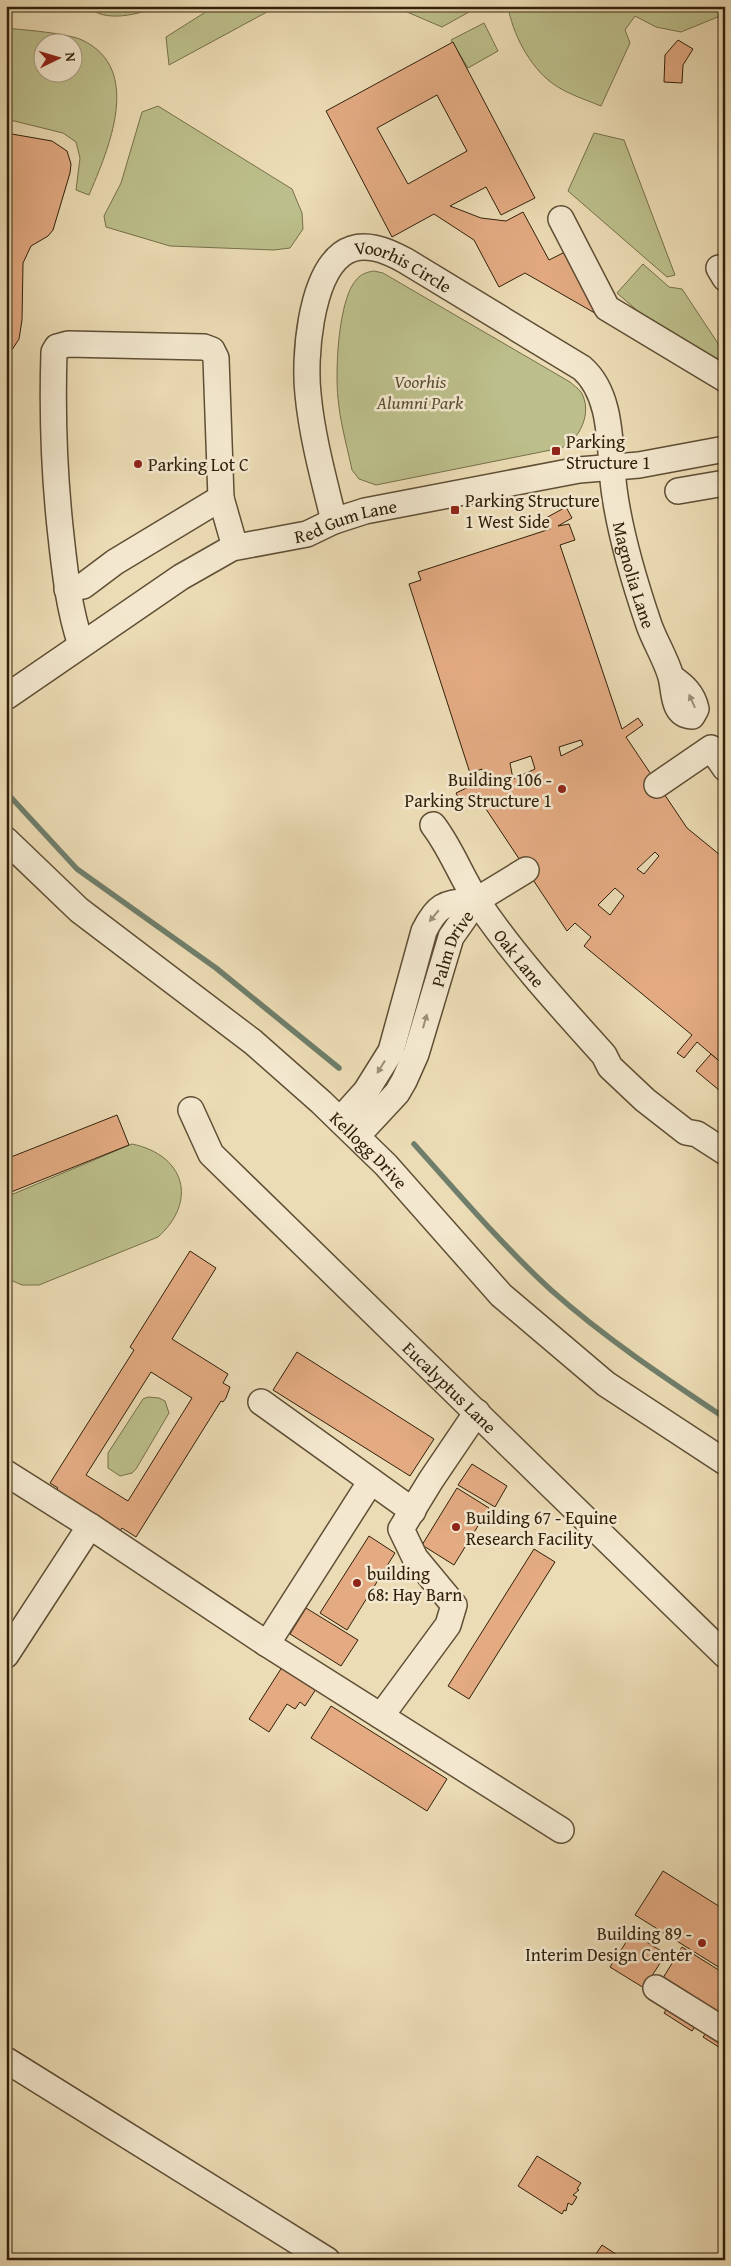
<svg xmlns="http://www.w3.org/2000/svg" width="731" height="2266" viewBox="0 0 731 2266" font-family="'Gentium Book Plus',serif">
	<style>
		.green { fill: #bcbf8b; stroke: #76704a; fill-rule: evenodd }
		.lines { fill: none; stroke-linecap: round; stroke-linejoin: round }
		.stream { stroke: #6f7e6b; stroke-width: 5.5 }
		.building { fill: #e4ab83; stroke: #30200a; fill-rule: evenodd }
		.minor-casing { stroke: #5f4f35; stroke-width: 28 }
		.minor { stroke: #f3e8cf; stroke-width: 25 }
		.oneway { fill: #9b8e76 }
		.poi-dot { fill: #8f2418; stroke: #f3e8cf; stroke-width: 2 }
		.labels { text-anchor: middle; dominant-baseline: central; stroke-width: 5; stroke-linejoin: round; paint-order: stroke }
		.street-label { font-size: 18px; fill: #30200a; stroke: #f3e8cf }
		.park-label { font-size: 18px; font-style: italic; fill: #5a5031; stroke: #f3e8cf }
		.poi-label { font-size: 18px; fill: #30200a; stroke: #f3e8cf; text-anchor: start }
	</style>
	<rect width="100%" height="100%" fill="#ecdcb5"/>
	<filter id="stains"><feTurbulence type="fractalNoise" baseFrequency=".004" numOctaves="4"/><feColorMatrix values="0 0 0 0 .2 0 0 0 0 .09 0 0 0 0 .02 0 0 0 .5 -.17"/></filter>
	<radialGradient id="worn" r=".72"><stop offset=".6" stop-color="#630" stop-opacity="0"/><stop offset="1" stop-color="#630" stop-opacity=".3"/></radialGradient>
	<g class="green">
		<path d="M88 6H159C141 14 103 24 88 6Z"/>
		<path d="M215 6H278L169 65 166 37Z"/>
		<path d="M393 6H478V7L442 27Z"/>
		<path d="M508 6H725V14L681 32 656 27 635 16 625 30 630 43 601 106C584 99 567 94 552 83 530 67 512 33 508 6Z"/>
		<path d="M484 23 498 51 468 68 451 40Z"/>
		<path d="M6 28C24 30 67 33 82 40 144 69 108 150 89 195L76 190 80 158 76 142 63 133 6 119ZM72 42V72H42V42Z"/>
		<path d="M158 106 292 189 302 213 303 229 290 248 274 250 170 246 106 227 104 216 121 183 142 112Z"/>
		<path d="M594 133 624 140 675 275 667 277 568 191Z"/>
		<path d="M643 264 669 287 682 289 725 354V366L646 318 617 293Z"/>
		<path d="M374 271 383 273 570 382C573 385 578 388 581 392 593 412 580 440 561 448L376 485 359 479 352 470C347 446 340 422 338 398 335 372 338 298 357 279 361 274 367 272 374 271Z"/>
		<path d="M132 1144C185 1155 198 1201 158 1237L39 1285H22L6 1278V1197Z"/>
		<path d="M148 1397 159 1398 165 1401 169 1413 136 1469 132 1473 120 1476 108 1468V1453L143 1399Z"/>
	</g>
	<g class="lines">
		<g class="stream">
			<path d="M6 792 77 869 216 968 339 1068"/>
			<path d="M414 1144C458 1193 502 1245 551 1290 605 1338 665 1378 725 1418"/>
		</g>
	</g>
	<g class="building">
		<path d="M678 40 693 49 683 65 682 83 664 82 665 55Z"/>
		<path d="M453 42 535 198 501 215 486 187 450 206 481 218 506 221 523 212 549 260 565 252 600 316 525 273 499 287 474 240 434 214 392 237 326 111ZM437 95 467 151 408 184 377 128Z"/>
		<path d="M6 133 52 141 67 151 71 164 70 173 53 230 48 236 31 246 23 263 22 320 19 339 6 359Z"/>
		<path d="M566 507 572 518 558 526 569 524 575 540 560 545 621 726 622 729 638 718 643 725 626 737 687 828 725 859V1066L697 1042 684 1058 677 1053 692 1035 584 946 591 937 575 923 567 931 476 794 460 801 456 793 483 780 482 769 470 773 409 584 421 580 418 572 550 529 544 519ZM581 740 583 745 561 756 559 747ZM531 756 535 769 513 779 510 763ZM655 852 659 856 644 874 637 869ZM615 888 624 896 610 915 598 905Z"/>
		<path d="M711 1054 725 1066V1095L696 1071Z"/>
		<path d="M117 1115 129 1145 6 1194V1159Z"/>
		<path d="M190 1251 216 1268 172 1339 228 1374 223 1383 230 1387 226 1398 223 1402 221 1401 136 1537 122 1528 120 1531 56 1490 58 1488 50 1483 134 1350 130 1347ZM151 1372 192 1398 128 1501 86 1475Z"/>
		<path d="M297 1352 434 1439 410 1476 273 1390Z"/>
		<path d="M472 1464 507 1486 495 1507 458 1485Z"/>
		<path d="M457 1488 489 1508 454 1565 422 1545Z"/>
		<path d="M369 1536 395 1553 347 1630 320 1613Z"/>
		<path d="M534 1549 555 1562 469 1699 448 1686Z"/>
		<path d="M306 1608 358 1640 341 1666 290 1634Z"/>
		<path d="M284 1664 318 1686 305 1706 300 1702 295 1709 287 1704 269 1732 249 1719Z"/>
		<path d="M331 1706 447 1779 427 1811 311 1738Z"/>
		<path d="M663 1871 725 1910V1971L635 1915Z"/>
		<path d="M632 1933 666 1954 644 1988 610 1967Z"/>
		<path d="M682 1947 725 1974V2006L720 2013 663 1978Z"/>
		<path d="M668 2007 696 2025 692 2031 664 2013Z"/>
		<path d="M707 2032 725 2043V2051L703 2037Z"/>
		<path d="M537 2156 581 2183 577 2189 579 2190 573 2195 577 2197 572 2205 568 2203 566 2211 564 2210 562 2214 518 2186Z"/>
		<path d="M602 2245 625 2260H592Z"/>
	</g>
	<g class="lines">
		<g class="minor-casing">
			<g id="minor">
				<path d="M561 219 607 308 725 379"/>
				<path d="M719 268 725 278"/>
				<path d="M678 491 725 483"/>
				<path id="s1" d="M334 521C324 480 312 437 308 394 304 358 310 278 342 254 362 239 388 251 406 261L582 368C614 396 609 450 614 489 620 535 634 581 649 625 655 642 666 659 671 677 675 692 672 715 692 716L696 709C693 694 684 686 671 677"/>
				<path d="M67 589 83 586 115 562 221 498"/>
				<path d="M81 645C69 609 65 573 61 536 54 474 52 414 54 352L57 347 68 344 204 347 212 350 216 358 221 498 233 540 232 548"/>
				<path id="s2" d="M6 697 181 577 232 548 307 534 334 521 365 511 579 470 639 465 725 449"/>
				<path d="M657 785 711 748 725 768"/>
				<path id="s3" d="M433 825C451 848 461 877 477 901 514 956 560 1006 604 1055L610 1067 645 1100 686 1132 697 1134 725 1152"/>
				<path id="s4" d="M6 840 79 910 253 1042 321 1102 386 1165 501 1295 606 1384 725 1462"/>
				<path id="s5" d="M191 1110 211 1154 725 1655"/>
				<path d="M340 1120 366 1091 391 1051 424 931C439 901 446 904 477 900"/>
				<path id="s6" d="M357 1136 397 1093 404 1081 416 1054 451 937 477 900 526 870"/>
				<path d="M261 1402 413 1511"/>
				<path d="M6 1473 90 1526"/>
				<path d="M267 1644 371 1481"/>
				<path d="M6 1655 90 1526 267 1644 561 1830"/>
				<path d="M381 1716 448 1625 454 1605 415 1558 401 1529 431 1480 477 1412"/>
				<path d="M656 1988 725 2031"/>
				<path d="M6 2060 327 2260"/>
			</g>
		</g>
		<use href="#minor" class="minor"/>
	</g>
	<defs><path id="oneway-solid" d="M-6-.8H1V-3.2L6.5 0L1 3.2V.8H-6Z" transform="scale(1.25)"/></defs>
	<g class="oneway">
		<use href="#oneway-solid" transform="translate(692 701) rotate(-114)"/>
		<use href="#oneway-solid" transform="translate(434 916) rotate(130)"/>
		<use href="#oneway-solid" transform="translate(425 1021) rotate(-74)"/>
		<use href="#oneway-solid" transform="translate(381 1067) rotate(122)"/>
	</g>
	<g class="poi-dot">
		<rect x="551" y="446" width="10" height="10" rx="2.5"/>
		<circle cx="138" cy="464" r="5"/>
		<rect x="450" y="505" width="10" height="10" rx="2.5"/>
		<circle cx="562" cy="789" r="5"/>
		<circle cx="456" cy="1527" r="5"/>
		<circle cx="357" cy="1583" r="5"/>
		<circle cx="702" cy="1943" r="5"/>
	</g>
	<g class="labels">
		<g class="street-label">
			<text stroke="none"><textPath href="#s1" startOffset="345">Voorhis Circle</textPath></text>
			<text stroke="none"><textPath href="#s2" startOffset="388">Red Gum Lane</textPath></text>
			<text stroke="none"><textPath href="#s1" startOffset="769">Magnolia Lane</textPath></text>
			<text stroke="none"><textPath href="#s6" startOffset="214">Palm Drive</textPath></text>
			<text stroke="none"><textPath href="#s3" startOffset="159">Oak Lane</textPath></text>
			<text stroke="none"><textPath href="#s4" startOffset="478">Kellogg Drive</textPath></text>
			<text stroke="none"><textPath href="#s5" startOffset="382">Eucalyptus Lane</textPath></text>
		</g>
		<g class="park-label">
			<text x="420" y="381">Voorhis<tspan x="420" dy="21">Alumni Park</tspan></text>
		</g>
		<g class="poi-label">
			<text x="566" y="441">Parking<tspan x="566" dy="21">Structure 1</tspan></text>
			<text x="148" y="464">Parking Lot C</text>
			<text x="465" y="500">Parking Structure<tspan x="465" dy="21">1 West Side</tspan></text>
			<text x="552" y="779" text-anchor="end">Building 106 -<tspan x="552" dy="21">Parking Structure 1</tspan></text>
			<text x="466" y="1517">Building 67 - Equine<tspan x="466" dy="21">Research Facility</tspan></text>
			<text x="367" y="1573">building<tspan x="367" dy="21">68: Hay Barn</tspan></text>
			<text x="692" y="1933" text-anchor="end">Building 89 -<tspan x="692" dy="21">Interim Design Center</tspan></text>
		</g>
	</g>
	<rect width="731" height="2266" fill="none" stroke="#ecdcb5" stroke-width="25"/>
	<rect x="8" y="8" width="716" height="2251" fill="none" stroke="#30200a" stroke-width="2.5"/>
	<rect x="12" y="12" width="706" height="2241" fill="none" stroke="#30200a"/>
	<g transform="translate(58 58) rotate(85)"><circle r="24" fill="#f3e8cf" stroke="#a59880"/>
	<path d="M0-4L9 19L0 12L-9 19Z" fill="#8f2418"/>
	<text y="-8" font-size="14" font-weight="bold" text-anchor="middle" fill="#30200a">N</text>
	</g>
	<rect width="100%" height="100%" filter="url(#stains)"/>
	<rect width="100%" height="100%" fill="url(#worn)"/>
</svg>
